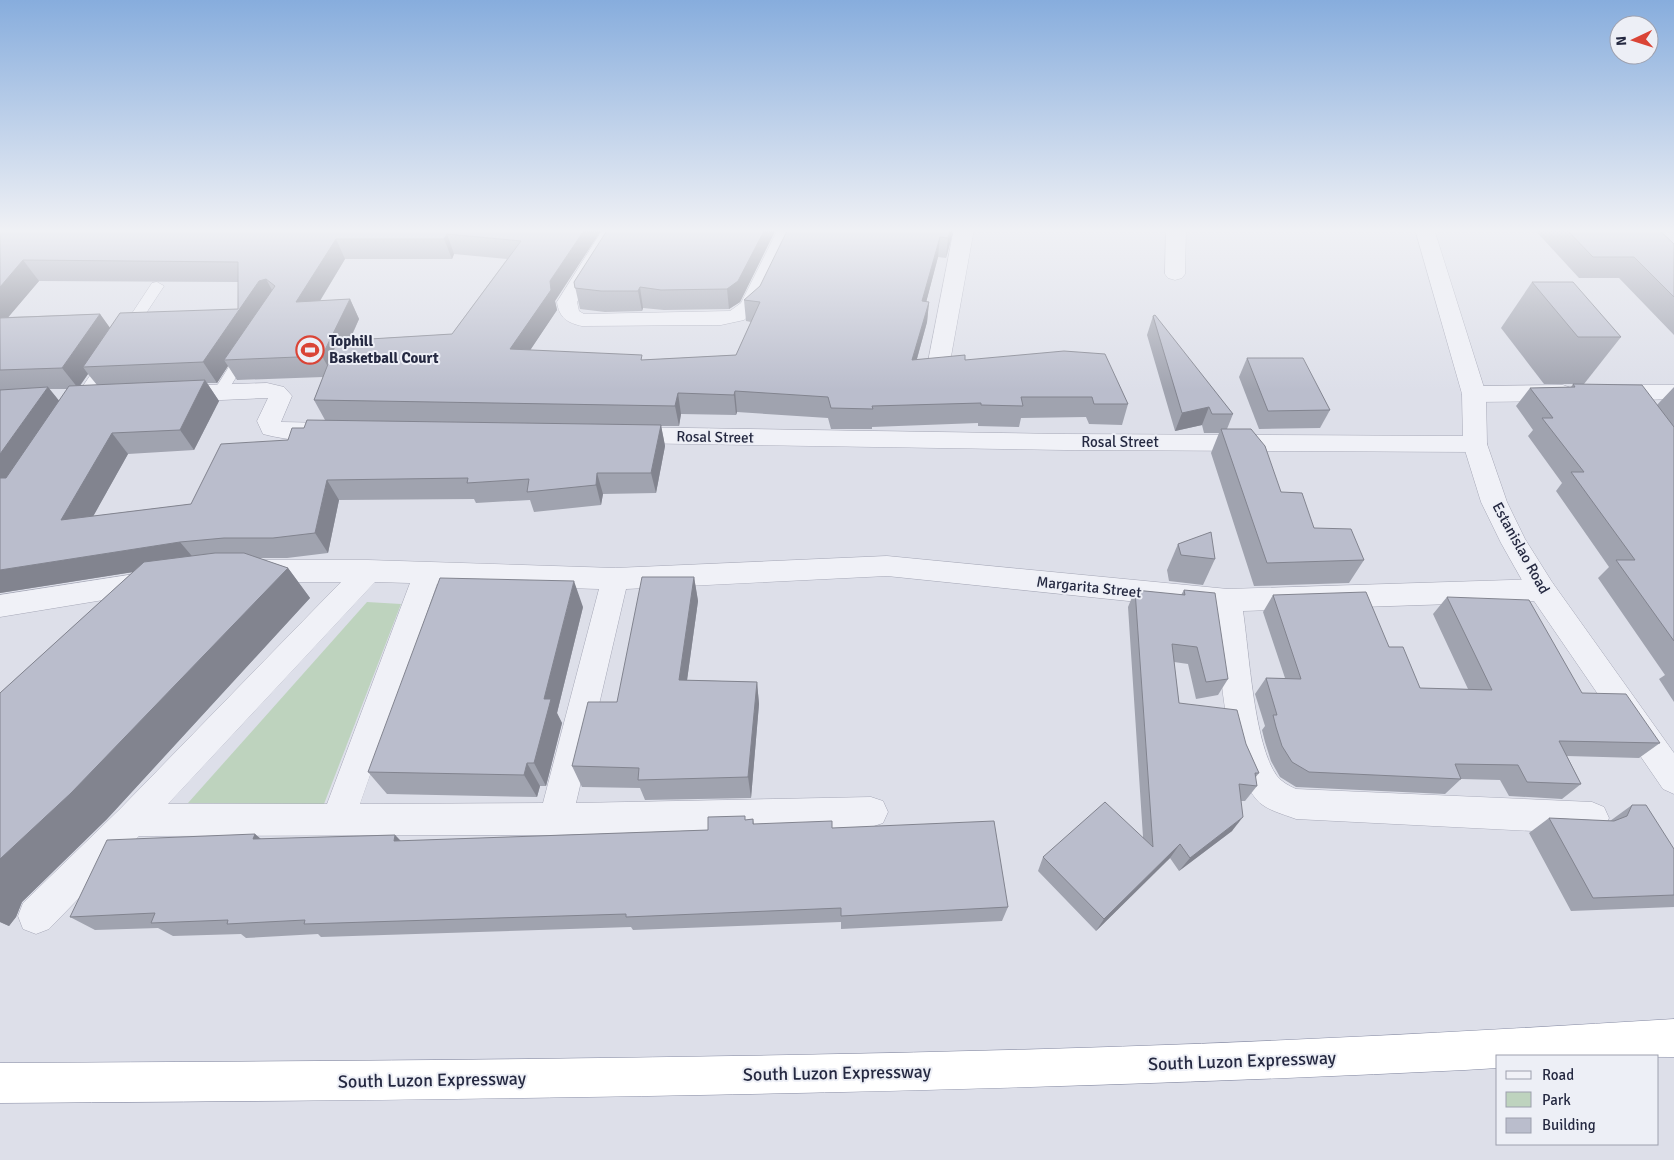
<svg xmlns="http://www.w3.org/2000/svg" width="1674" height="1160" viewBox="0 0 1674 1160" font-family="Signika,sans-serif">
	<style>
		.green { fill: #bed3be }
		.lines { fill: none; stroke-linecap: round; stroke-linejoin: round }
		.service-casing { stroke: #a6a8b7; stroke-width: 1 }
		.minor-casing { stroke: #a6a8b7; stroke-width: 1 }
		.tertiary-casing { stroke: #a6a8b7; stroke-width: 1 }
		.motorway-casing { stroke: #8388a1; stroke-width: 1 }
		.service { fill: #f0f1f7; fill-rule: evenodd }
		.minor { fill: #f0f1f7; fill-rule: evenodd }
		.tertiary { fill: #f0f1f7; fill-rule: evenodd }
		.motorway { fill: #fff; fill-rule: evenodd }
		.wall { fill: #a0a3af; fill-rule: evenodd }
		.shaded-wall { fill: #82848f }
		.building { fill: #babdcc; stroke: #82848f }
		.labels { text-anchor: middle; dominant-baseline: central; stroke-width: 4; stroke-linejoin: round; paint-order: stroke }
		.poi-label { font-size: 15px; font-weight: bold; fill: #252941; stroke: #edeff6; text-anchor: start }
		.street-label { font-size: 15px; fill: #252941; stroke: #edeff6 }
		.near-street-label { font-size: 18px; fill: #252941; stroke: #edeff6 }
	</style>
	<rect width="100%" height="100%" fill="#dddfe9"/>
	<path class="green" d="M367 602 401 604 324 804 188 803Z"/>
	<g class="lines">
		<g class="service-casing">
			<g id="service">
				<path d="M157 282 164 286 133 333 131 336H121L119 333 152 283Z"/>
				<path d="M245 348 252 352 225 395 220 397 215 395 213 392 240 349Z"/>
				<path d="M107 357 114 361 82 408H72L70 405 72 402 102 358Z"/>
			</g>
		</g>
		<g class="minor-casing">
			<g id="minor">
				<path d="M603 229H622L577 302 579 311 584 314 730 311 741 303 778 229H797L760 306 744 320 721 325 582 326C568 323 559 318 557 302Z"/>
				<path d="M954 229H974L950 362 947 367 939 369 931 367 928 362Z"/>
				<path d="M1166 229H1186L1185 274 1182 278 1175 280 1168 278 1165 274Z"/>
				<path d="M267 383 284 387 292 396 281 422 329 423 337 425 341 431 337 437C315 443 285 440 263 434L257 421 268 398 175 402 167 399 163 394 167 389 175 386Z"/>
				<path d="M1563 385 1571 388 1575 393 1571 398 1563 401 1474 402 1466 399 1462 394 1466 389 1474 386Z"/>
				<path d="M1611 385H1674V399L1611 401 1603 398 1599 393 1603 388Z"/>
				<path d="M627 427 1065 434 1475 436 1484 438 1487 444 1484 450 1475 452 1065 450 627 443 618 441 615 435 618 429Z"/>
				<path d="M887 556 1228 589 1542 579 1552 582 1556 590 1552 598 1542 601 1243 611C1249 651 1254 745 1277 776 1282 782 1289 786 1296 789L1592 802 1604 807 1609 818 1604 829 1592 834 1296 819C1283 814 1265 810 1256 799 1223 759 1220 660 1215 610L887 576 626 589 576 803 871 797 883 801 888 812 883 823 871 827 556 835 139 836 49 929 36 934 23 929 18 916 23 903 120 809 341 582H253L243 578 239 571 243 564 253 560H368L615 568ZM375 582 410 583 327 804H168ZM437 584 599 589 543 803 360 804Z"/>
				<path d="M154 571 164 574 168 582 164 590 0 617V595Z"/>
			</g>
		</g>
		<g class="tertiary-casing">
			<path id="tertiary" d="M1415 229H1434L1486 394 1487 444 1507 502 1525 539 1552 582 1674 753V794L1663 789 1532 598 1501 543 1481 502 1463 444 1462 394Z"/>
		</g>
		<g class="motorway-casing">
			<path id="motorway" d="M1674 1019V1057L1498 1056V1068L1465 1070C977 1094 489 1100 0 1103V1063C348 1061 696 1059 1044 1049 1254 1043 1464 1032 1674 1019Z"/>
		</g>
		<use href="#service" class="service"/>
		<use href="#minor" class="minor"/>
		<use href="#tertiary" class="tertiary"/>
		<use href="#motorway" class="motorway"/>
	</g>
	<g class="wall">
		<path d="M0 229H602L555 301 557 310 530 350 643 360 736 355 751 322 746 321 744 300 954 229 946 258 938 257 926 302H929L927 322 917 359 965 360 1128 404 1122 425 1089 424 1086 417 1021 418 1019 427 978 426V423L872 427V429H831L828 418 737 412 736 415 681 414 679 426H661L665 446 656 493 603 494 601 505 534 512 530 500 476 503 474 499 339 500 328 553 287 558H259L288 568 310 598 107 819 22 902 16 917 9 926 0 922V693L133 572 0 593ZM454 254 507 259 452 334 350 340 359 319 350 299 320 301 345 259H452ZM39 281 238 282V309L110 328 100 314 8 317ZM228 366 237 380 323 377 314 400 325 420 304 428 288 440 191 504 93 516 128 454 194 450 219 401 207 383H217ZM88 374 97 385 80 386ZM49 389H68L59 401Z"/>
		<path d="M608 229H776L740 302 729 309 664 310 643 308 642 311 605 312 580 309 574 282Z"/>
		<path d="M1534 229H1662L1660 230 1674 244V335L1619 278H1579Z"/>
		<path d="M1532 282 1621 337 1584 384H1544L1501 328Z"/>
		<path d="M1153 316 1233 414 1227 429 1281 492 1314 528 1364 560 1349 583 1254 586 1211 453 1219 433H1204L1202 425 1175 431 1147 335Z"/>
		<path d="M1247 358 1330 410 1320 428 1259 429 1239 377Z"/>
		<path d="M1573 384 1657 405 1674 387V702L1659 679 1665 675 1598 578 1609 567 1556 491 1562 483 1528 436 1533 430 1516 406 1530 388 1571 387Z"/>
		<path d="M1178 544 1215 559 1203 585 1169 581 1167 570Z"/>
		<path d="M694 577 698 601 687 680 757 682 759 704 751 798 645 800 640 788 582 787 572 766 617 702Z"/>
		<path d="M1135 590 1181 595 1184 590 1228 679 1218 695 1196 699 1188 664 1174 662 1179 703 1246 744 1259 773 1255 778 1257 786 1245 801H1241L1232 831 1179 871 1170 858 1096 931 1038 871 1043 857 1143 837 1128 607Z"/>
		<path d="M1273 595 1389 647 1420 688 1468 689 1433 614 1447 597 1582 693 1660 743 1639 758 1567 756 1581 784 1562 799 1509 796 1500 780 1461 779 1445 794 1296 787 1280 777 1271 761 1265 742 1262 730 1265 726 1255 694 1266 678H1285L1263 612Z"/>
		<path d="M583 607 557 713 562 723 546 786H540L537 797 387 794 368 772Z"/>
		<path d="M1632 805 1674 849V907L1571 911 1529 833 1549 818 1610 821Z"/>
		<path d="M753 819 754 824 832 828 1008 907 1002 921 841 929V922L633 930 631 927 321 937 318 934 246 938 241 934 173 936 158 928 95 930 70 917 255 834 260 839 395 835 401 841 708 830 746 820Z"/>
	</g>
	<g class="shaded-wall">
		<path d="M585 229H602L555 301 557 310 517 370 510 349 550 281Z"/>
		<path d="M765 229H776L740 302 729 309 727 289Z"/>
		<path d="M951 229H954L946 258 948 238Z"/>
		<path d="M447 234 454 254 452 259 444 239Z"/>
		<path d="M940 237 938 257 921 322 922 301Z"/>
		<path d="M336 239 345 259 307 322 296 302Z"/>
		<path d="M23 260 39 281 0 327V287Z"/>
		<path d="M266 279 277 299 224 360 228 366 217 383 203 362 259 281Z"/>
		<path d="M640 287 643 308 642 311 638 291Z"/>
		<path d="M350 299 359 319 333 376 322 356Z"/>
		<path d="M929 302 927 322 911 380 912 360Z"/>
		<path d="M100 314 115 335 83 367 88 374 78 388 62 368Z"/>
		<path d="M205 380 219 401 194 450 180 430Z"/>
		<path d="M48 387 65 408 0 487V454Z"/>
		<path d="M735 391 737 412 736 415 734 395Z"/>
		<path d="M678 393 681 414 679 426 675 406Z"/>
		<path d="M1209 407 1202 425 1175 431 1182 413Z"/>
		<path d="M661 425 665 446 656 493 651 473Z"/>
		<path d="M112 433 128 454 80 540 61 520Z"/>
		<path d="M597 473 603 494 601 505 596 485Z"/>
		<path d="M327 480 339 500 328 553 315 533Z"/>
		<path d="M180 542 197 562 0 593V570Z"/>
		<path d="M288 568 310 598 107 819 22 902 16 917 9 926 0 922V859Z"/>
		<path d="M694 577 698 601 684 702 679 680Z"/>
		<path d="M574 581 583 607 557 713 562 723 546 786 534 763 544 699Z"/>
		<path d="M757 682 759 704 751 798 748 777Z"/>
		<path d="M527 763 540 786 537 797 524 775Z"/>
		<path d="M1243 817 1232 831 1179 871 1190 858Z"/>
		<path d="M255 834 273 849 253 839Z"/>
		<path d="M395 835 409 850 394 841Z"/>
		<path d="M1180 844 1170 858 1096 931 1104 919Z"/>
	</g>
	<g class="building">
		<path d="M0 229H585L550 281 551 290 510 349 642 355 641 360 736 355 760 302 744 300 760 286 788 229H951L948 238 940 237 922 301 929 302 912 360 965 355V360L1064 351 1105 354 1128 404H1094L1092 397H1021L1023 406 981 405V403L872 406 873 409 831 408 828 397 735 391 734 395 678 393 675 406 314 400 337 341 452 334 521 241 447 234 444 239H336L296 302 350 299 322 356 224 360 275 286 266 279 259 281 203 362 83 367 120 313 238 309V262L23 260 0 287Z"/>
		<path d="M608 229H765L738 281 727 289 661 290 640 287 638 291H601L575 288 574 282Z"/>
		<path d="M1566 229H1658L1674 244V297L1634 257H1593Z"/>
		<path d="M1532 282H1573L1621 337H1578Z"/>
		<path d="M100 314 62 368 0 370V318Z"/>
		<path d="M1155 315 1233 414H1212L1209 407 1182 413 1153 316Z"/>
		<path d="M1247 358H1303L1330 410 1268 411Z"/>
		<path d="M205 380 180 430 112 433 61 520 191 504 221 444 288 440 292 428H304L307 420 661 425 651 473H597L596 485 527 492 529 479 467 483 468 478 327 480 315 533 273 538H224L180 542 0 570V478H6L69 386Z"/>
		<path d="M1573 384 1642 385 1674 427V641L1616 560H1635L1571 472H1584L1542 418H1553L1530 388 1575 387Z"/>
		<path d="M48 387 0 454V390Z"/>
		<path d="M1221 429H1251L1265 446 1281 492 1302 493 1314 528 1351 529 1364 560 1267 563Z"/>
		<path d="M1211 532 1215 559 1181 555 1178 544Z"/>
		<path d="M215 553H244L288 568 71 793 0 859V693L144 562Z"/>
		<path d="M642 577H694L679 680 757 682 748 777 638 780 639 768 572 766 588 702H617Z"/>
		<path d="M440 578 574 581 544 699H551L534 763H527L524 775 368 772Z"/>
		<path d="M1135 590 1185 595 1184 590 1215 593 1228 679 1206 682 1197 647 1172 644 1179 703 1237 710 1246 744 1259 773H1255L1257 786 1239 784 1243 817 1190 858 1180 844 1104 919 1043 857 1105 802 1153 847Z"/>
		<path d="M1366 592 1389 647H1403L1420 688 1492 690 1447 597 1529 600 1582 693 1626 694 1660 743 1559 741 1581 784 1527 782 1518 765 1455 764 1461 779 1309 772 1292 762 1282 746 1276 727 1273 715H1277L1266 678 1301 679 1273 595Z"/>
		<path d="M1632 805H1646L1674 849V895L1593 898 1549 818 1614 821 1627 816Z"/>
		<path d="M745 816V820L753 819V824L832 821V828L994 821 1008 907 841 916V908L626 917V914L304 924 305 920 227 924 228 920 151 923 155 913 70 917 107 840 255 834 253 839 395 835 394 841 708 830V817Z"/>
	</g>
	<linearGradient id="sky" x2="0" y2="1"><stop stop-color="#87addd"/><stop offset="0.59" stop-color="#f0f1f5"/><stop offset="1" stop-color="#f0f1f5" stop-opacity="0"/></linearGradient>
	<rect width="1674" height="391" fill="url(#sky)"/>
	<defs>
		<g id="stadium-ring" transform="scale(1.4375)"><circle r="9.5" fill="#edeff6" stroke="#da4436" stroke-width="1.5"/><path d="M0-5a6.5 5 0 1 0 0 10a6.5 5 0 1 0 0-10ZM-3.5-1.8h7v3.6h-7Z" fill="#da4436"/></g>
	</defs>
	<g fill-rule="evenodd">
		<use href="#stadium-ring" x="310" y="350"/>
	</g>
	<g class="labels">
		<g class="poi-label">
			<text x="329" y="341">Tophill<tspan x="329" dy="17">Basketball Court</tspan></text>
		</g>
		<g class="street-label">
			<text transform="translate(715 437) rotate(1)">Rosal Street</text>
			<text x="1120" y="442">Rosal Street</text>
			<text transform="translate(1521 548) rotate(61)">Estanislao Road</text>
			<text transform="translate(1089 587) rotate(6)">Margarita Street</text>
		</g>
		<g class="near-street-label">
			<text transform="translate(1242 1061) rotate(-2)">South Luzon Expressway</text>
			<text transform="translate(837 1073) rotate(-1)">South Luzon Expressway</text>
			<text transform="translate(432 1080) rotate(-1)">South Luzon Expressway</text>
		</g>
	</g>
	<rect x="1496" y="1055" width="162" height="90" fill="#edeff6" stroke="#9da0ae"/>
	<rect x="1506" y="1071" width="25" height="8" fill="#f0f1f7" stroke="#9da0ae"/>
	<text x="1542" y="1080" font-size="15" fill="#252941">Road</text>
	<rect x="1506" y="1092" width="25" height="15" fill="#bed3be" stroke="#9da0ae"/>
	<text x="1542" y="1105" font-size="15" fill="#252941">Park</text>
	<rect x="1506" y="1118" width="25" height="15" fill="#babdcc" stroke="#9da0ae"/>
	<text x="1542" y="1130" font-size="15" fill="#252941">Building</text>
	<g transform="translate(1634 40) rotate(266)"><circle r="24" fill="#edeff6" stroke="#9da0ae"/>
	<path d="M0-4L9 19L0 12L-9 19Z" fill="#da4436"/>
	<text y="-8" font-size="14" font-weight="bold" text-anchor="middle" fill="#252941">N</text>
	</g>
</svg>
